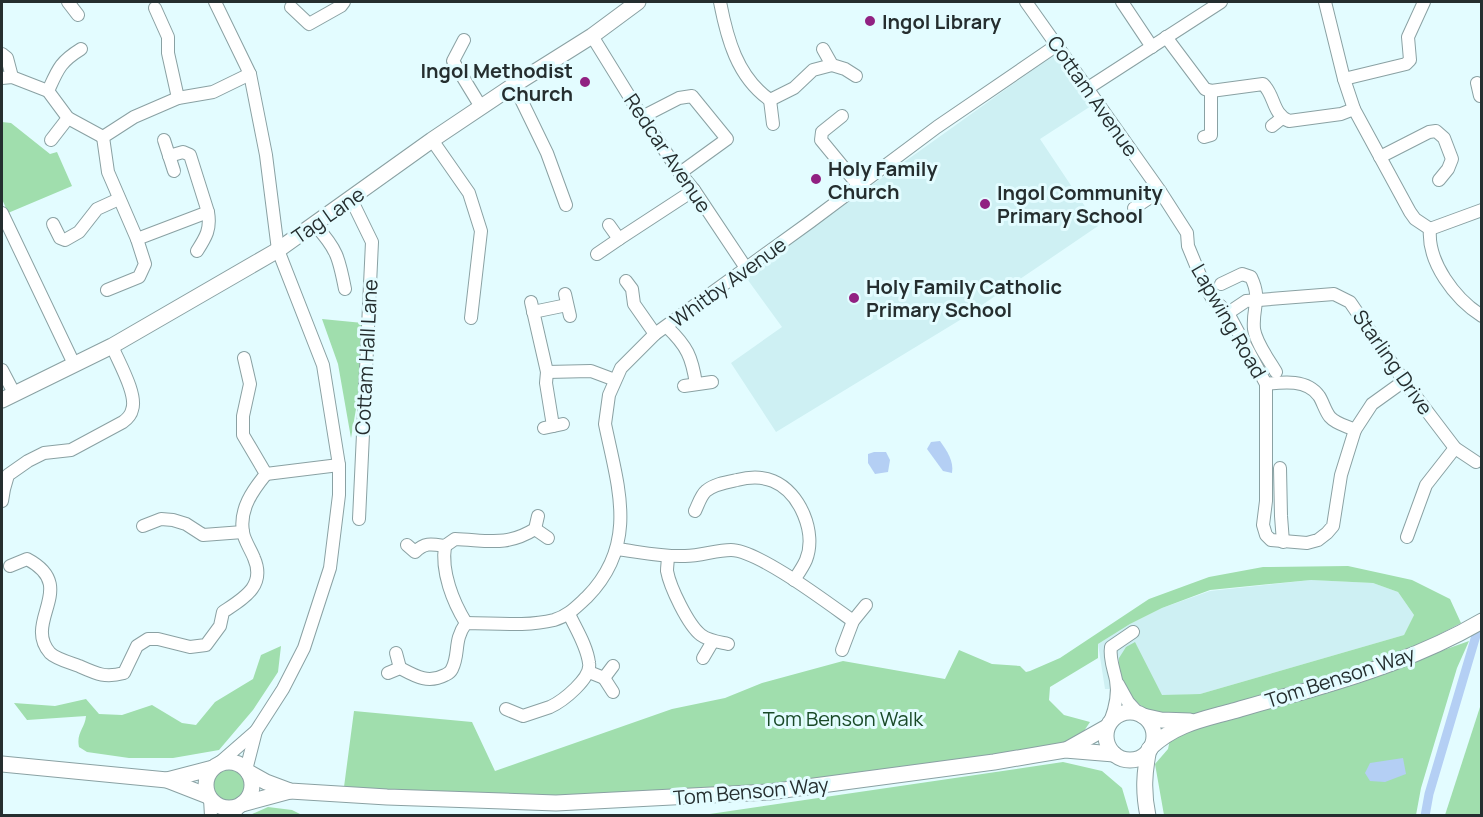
<svg xmlns="http://www.w3.org/2000/svg" width="1483" height="817" viewBox="0 0 1483 817" font-family="Manrope,sans-serif">
	<style>
		.built { fill: #cef0f3 }
		.green { fill: #a0dead }
		.water { fill: #b4cff4 }
		.lines { fill: none; stroke-linecap: round; stroke-linejoin: round }
		.canal { stroke: #b4cff4; stroke-width: 9 }
		.minor-casing { stroke: #8aa1a3; stroke-width: 14 }
		.major-casing { stroke: #8aa1a3; stroke-width: 17 }
		.minor { stroke: #fff; stroke-width: 12 }
		.major { stroke: #fff; stroke-width: 15 }
		.poi-dot { fill: #912182; stroke: #e3fcff; stroke-width: 2 }
		.labels { text-anchor: middle; dominant-baseline: central; stroke-width: 6; stroke-linejoin: round; paint-order: stroke }
		.poi-label { font-size: 20px; font-weight: bold; fill: #252e2f; stroke: #e3fcff; text-anchor: start }
		.street-label { font-size: 20px; fill: #252e2f; stroke: #e3fcff }
		.park-label { font-size: 20px; fill: #194927; stroke: #e3fcff }
	</style>
	<rect width="100%" height="100%" fill="#e3fcff"/>
	<g class="built">
		<path d="M1055 54 1091 106 1040 139 1098 226 960 320 776 432 731 363 782 327 745 276Z"/>
		<path d="M1311 580 1373 583 1398 592 1414 615 1404 635 1200 694 1156 696 1123 689H1105L1098 644 1130 624 1162 608 1210 591Z"/>
	</g>
	<g class="green">
		<path d="M2 122 11 123 50 154 57 152 72 186 8 213 2 199Z"/>
		<path d="M322 319 363 323 362 374 351 438 338 364Z"/>
		<path d="M1348 566 1412 580 1450 599 1461 623 1415 647 1358 667 1195 714 1148 712 1123 689 1119 671V658L1126 647 1135 642 1162 695 1200 694 1404 635 1414 615 1398 592 1373 583 1311 580 1210 590 1162 608 1130 624 1098 644V658L1050 687 1049 700 1064 715 1090 722 1078 740 991 757 700 792 552 800 344 787 354 711 472 722 495 771 672 709 725 698 762 683 843 661 945 679 959 650 992 664 1020 666 1026 672 1030 671 1060 658 1149 599 1209 577 1263 567Z"/>
		<path d="M1469 641 1457 668 1421 788 1416 815H1164L1155 764 1168 749 1172 730 1382 672Z"/>
		<path d="M281 646 278 672 253 710 219 750 173 758H129L87 752 79 747C76 733 85 728 86 716L27 720 14 703 55 706 86 699 99 714 122 715 152 705 182 723 196 725 215 702 253 679 261 655Z"/>
		<path d="M1481 704V815H1445Z"/>
		<path d="M1063 762 1102 771 1122 788 1130 815H539H703Z"/>
		<circle cx="229" cy="785" r="17"/>
		<path d="M268 807 292 810 302 815H250Z"/>
	</g>
	<g class="water">
		<path d="M940 441C947 451 954 461 952 473L943 471 927 449 931 442Z"/>
		<path d="M874 452H886L890 460 888 472 875 474 868 463V454Z"/>
		<path d="M1403 758 1406 774 1385 782 1370 781 1365 773 1370 763Z"/>
	</g>
	<g class="lines">
		<path class="canal" d="M1425 816 1429 794 1480 622"/>
		<g class="minor-casing">
			<g id="minor">
				<path d="M68 2 78 15"/>
				<path d="M215 2 250 74 266 155 278 250 323 365 339 465V495L330 568 304 648 283 689 256 731 217 765"/>
				<path d="M720 2C727 38 737 77 770 100L794 88 813 70 832 65"/>
				<path d="M1026 2 1160 191 1187 233 1188 246 1202 280 1212 298 1228 313 1266 384V501L1263 525 1266 535 1271 540 1307 543 1318 540 1327 533 1333 526 1341 475 1355 430 1372 404 1404 381"/>
				<path d="M1122 2 1152 47"/>
				<path d="M1325 2 1344 79 1354 109 1410 212 1415 219 1430 229"/>
				<path d="M291 7 309 24 341 6 344 2"/>
				<path d="M155 8 168 37V53L178 98"/>
				<path d="M592 36 642 117 680 173 694 190 746 268"/>
				<path d="M1166 37 1205 89 1211 91 1263 84C1275 95 1272 114 1289 121L1341 114 1354 109"/>
				<path d="M464 40 453 61 481 107"/>
				<path d="M823 49 832 65 845 69 856 76"/>
				<path d="M2 54 7 58 12 77"/>
				<path d="M2 78 12 77 48 91 68 118 103 137"/>
				<path d="M1344 79 1406 64 1410 60 1408 37 1424 2"/>
				<path d="M1477 83 1480 96"/>
				<path d="M514 85 547 153 566 205"/>
				<path d="M1088 88 1221 2"/>
				<path d="M48 91C58 69 60 62 81 49"/>
				<path d="M770 100 773 124"/>
				<path d="M842 116 822 132 821 140 858 185"/>
				<path d="M642 117 679 98 692 96 727 139 680 173"/>
				<path d="M1272 126 1282 118"/>
				<path d="M1204 137 1211 135V91"/>
				<path d="M51 140 68 118"/>
				<path d="M164 140 174 171"/>
				<path d="M432 140 469 193 481 231 471 318"/>
				<path d="M1380 157 1429 132 1436 131 1444 138 1452 159 1448 169 1439 180"/>
				<path d="M351 199 372 242 359 519"/>
				<path d="M1134 208 1160 191"/>
				<path d="M2 213 74 364"/>
				<path d="M53 224 60 238 65 240 79 232 97 209 119 199"/>
				<path d="M315 225C337 249 339 258 345 289"/>
				<path d="M1430 229C1427 262 1455 299 1482 316"/>
				<path d="M1430 229 1482 210"/>
				<path d="M137 239 208 212 190 155 183 152 169 156"/>
				<path d="M619 239 694 190"/>
				<path d="M197 251C206 237 211 229 208 212"/>
				<path d="M597 254 619 239 609 225"/>
				<path d="M626 281 632 289 634 304 655 334"/>
				<path d="M1221 284 1242 274 1251 277C1262 300 1252 307 1254 329 1256 343 1269 360 1276 372"/>
				<path d="M107 290 139 277 145 264 137 239 108 172 103 137 134 117 178 98 213 92 250 74"/>
				<path d="M565 294 570 316"/>
				<path d="M531 302 547 372 546 383 553 426"/>
				<path d="M533 312 567 305"/>
				<path d="M1228 313 1246 301 1334 294 1350 302 1404 381 1455 448 1476 462"/>
				<path d="M667 327C687 346 692 357 696 384"/>
				<path d="M2 370 14 393"/>
				<path d="M547 372 591 371 615 380"/>
				<path d="M1266 384C1283 382 1307 379 1319 396 1323 402 1325 411 1330 417 1336 424 1347 426 1355 430"/>
				<path d="M684 386 712 382"/>
				<path d="M544 428 563 424"/>
				<path d="M1280 468 1281 516 1283 542"/>
				<path d="M266 474 339 465"/>
				<path d="M2 501 4 489 8 475 28 461 44 453 71 450 123 422C127 419 131 415 132 410 138 395 118 361 112 346"/>
				<path d="M695 511C698 505 701 495 706 491 714 484 727 482 737 480 749 477 761 476 773 481 800 492 817 533 806 560 803 567 798 574 794 580"/>
				<path d="M143 526 161 519 173 520 186 524 203 535 243 532"/>
				<path d="M535 529 548 538"/>
				<path d="M1407 537 1426 485 1455 448"/>
				<path d="M407 545 415 552C425 542 432 544 445 546L455 539C487 540 506 547 535 529L538 516"/>
				<path d="M445 546C441 572 453 602 466 623"/>
				<path d="M617 549C640 552 662 557 685 556 701 556 716 550 731 550 758 550 829 604 853 621"/>
				<path d="M668 556C668 561 667 566 667 571 670 587 688 625 701 635 709 641 719 642 728 644"/>
				<path d="M10 566 27 559C80 587 22 621 50 653 56 659 71 663 79 666 97 674 105 678 124 673L137 646 148 639H158L190 647 206 645 220 626 223 612C244 598 266 586 254 558 251 550 244 540 243 532 239 509 253 490 266 474L243 435V416L250 384 244 358"/>
				<path d="M842 650 853 621 866 605"/>
				<path d="M396 653 400 668"/>
				<path d="M703 658 713 641"/>
				<path d="M589 672 604 678 613 666"/>
				<path d="M388 673 400 668C415 676 428 684 445 675 449 673 450 673 452 669 460 653 453 641 466 623 494 623 526 627 554 620 568 616 576 607 587 597 639 544 618 487 605 424L609 395 621 368 655 334 810 222 937 127 1057 45"/>
				<path d="M604 678 613 692"/>
				<path d="M1118 684 1128 702 1139 714"/>
				<path d="M506 709 523 716C532 713 541 710 550 707 563 701 592 678 589 663 587 646 576 629 569 614"/>
				<path d="M1110 722C1115 709 1119 695 1116 680 1114 670 1109 658 1111 647L1133 632"/>
				<path d="M246 770 256 731"/>
				<path d="M210 799 211 816"/>
				<path d="M232 816 241 805"/>
			</g>
		</g>
		<g class="major-casing">
			<g id="major">
				<path d="M2 400 112 346 278 250 432 140 514 85 592 36 638 2"/>
				<circle cx="1130" cy="736" r="24"/>
				<path d="M1143 716 1161 720 1190 721"/>
				<path d="M1151 747C1176 724 1201 720 1233 711 1254 705 1274 699 1295 694 1359 676 1424 655 1482 621"/>
				<path d="M1068 749 1107 727"/>
				<circle cx="229" cy="785" r="23"/>
				<path d="M2 764 167 780 208 796"/>
				<path d="M248 772 266 782 290 791 387 797 556 803 769 792 994 762 1065 750 1114 754"/>
				<path d="M167 780 213 768"/>
				<path d="M242 804 290 791"/>
				<path d="M1148 816C1143 792 1144 773 1149 749"/>
			</g>
		</g>
		<use href="#minor" class="minor"/>
		<use href="#major" class="major"/>
	</g>
	<g class="poi-dot">
		<circle cx="870" cy="21" r="6"/>
		<circle cx="585" cy="82" r="6"/>
		<circle cx="816" cy="179" r="6"/>
		<circle cx="985" cy="204" r="6"/>
		<circle cx="854" cy="298" r="6"/>
	</g>
	<g class="labels">
		<g class="poi-label">
			<text x="882" y="21">Ingol Library</text>
			<text x="573" y="70" text-anchor="end">Ingol Methodist<tspan x="573" dy="23">Church</tspan></text>
			<text x="828" y="168">Holy Family<tspan x="828" dy="23">Church</tspan></text>
			<text x="997" y="192">Ingol Community<tspan x="997" dy="23">Primary School</tspan></text>
			<text x="866" y="286">Holy Family Catholic<tspan x="866" dy="23">Primary School</tspan></text>
		</g>
		<g class="street-label">
			<text transform="translate(1093 96) rotate(55)">Cottam Avenue</text>
			<text transform="translate(668 153) rotate(56)">Redcar Avenue</text>
			<text transform="translate(328 215) rotate(-35)">Tag Lane</text>
			<text transform="translate(728 282) rotate(-36)">Whitby Avenue</text>
			<text transform="translate(1229 321) rotate(60)">Lapwing Road</text>
			<text transform="translate(366 357) rotate(-87)">Cottam Hall Lane</text>
			<text transform="translate(1393 362) rotate(55)">Starling Drive</text>
			<text transform="translate(1340 677) rotate(-18)">Tom Benson Way</text>
			<text transform="translate(751 791) rotate(-5)">Tom Benson Way</text>
		</g>
		<g class="park-label">
			<text x="843" y="718">Tom Benson Walk</text>
		</g>
	</g>
	<rect width="1483" height="817" fill="none" stroke="#252e2f" stroke-width="6"/>
</svg>
